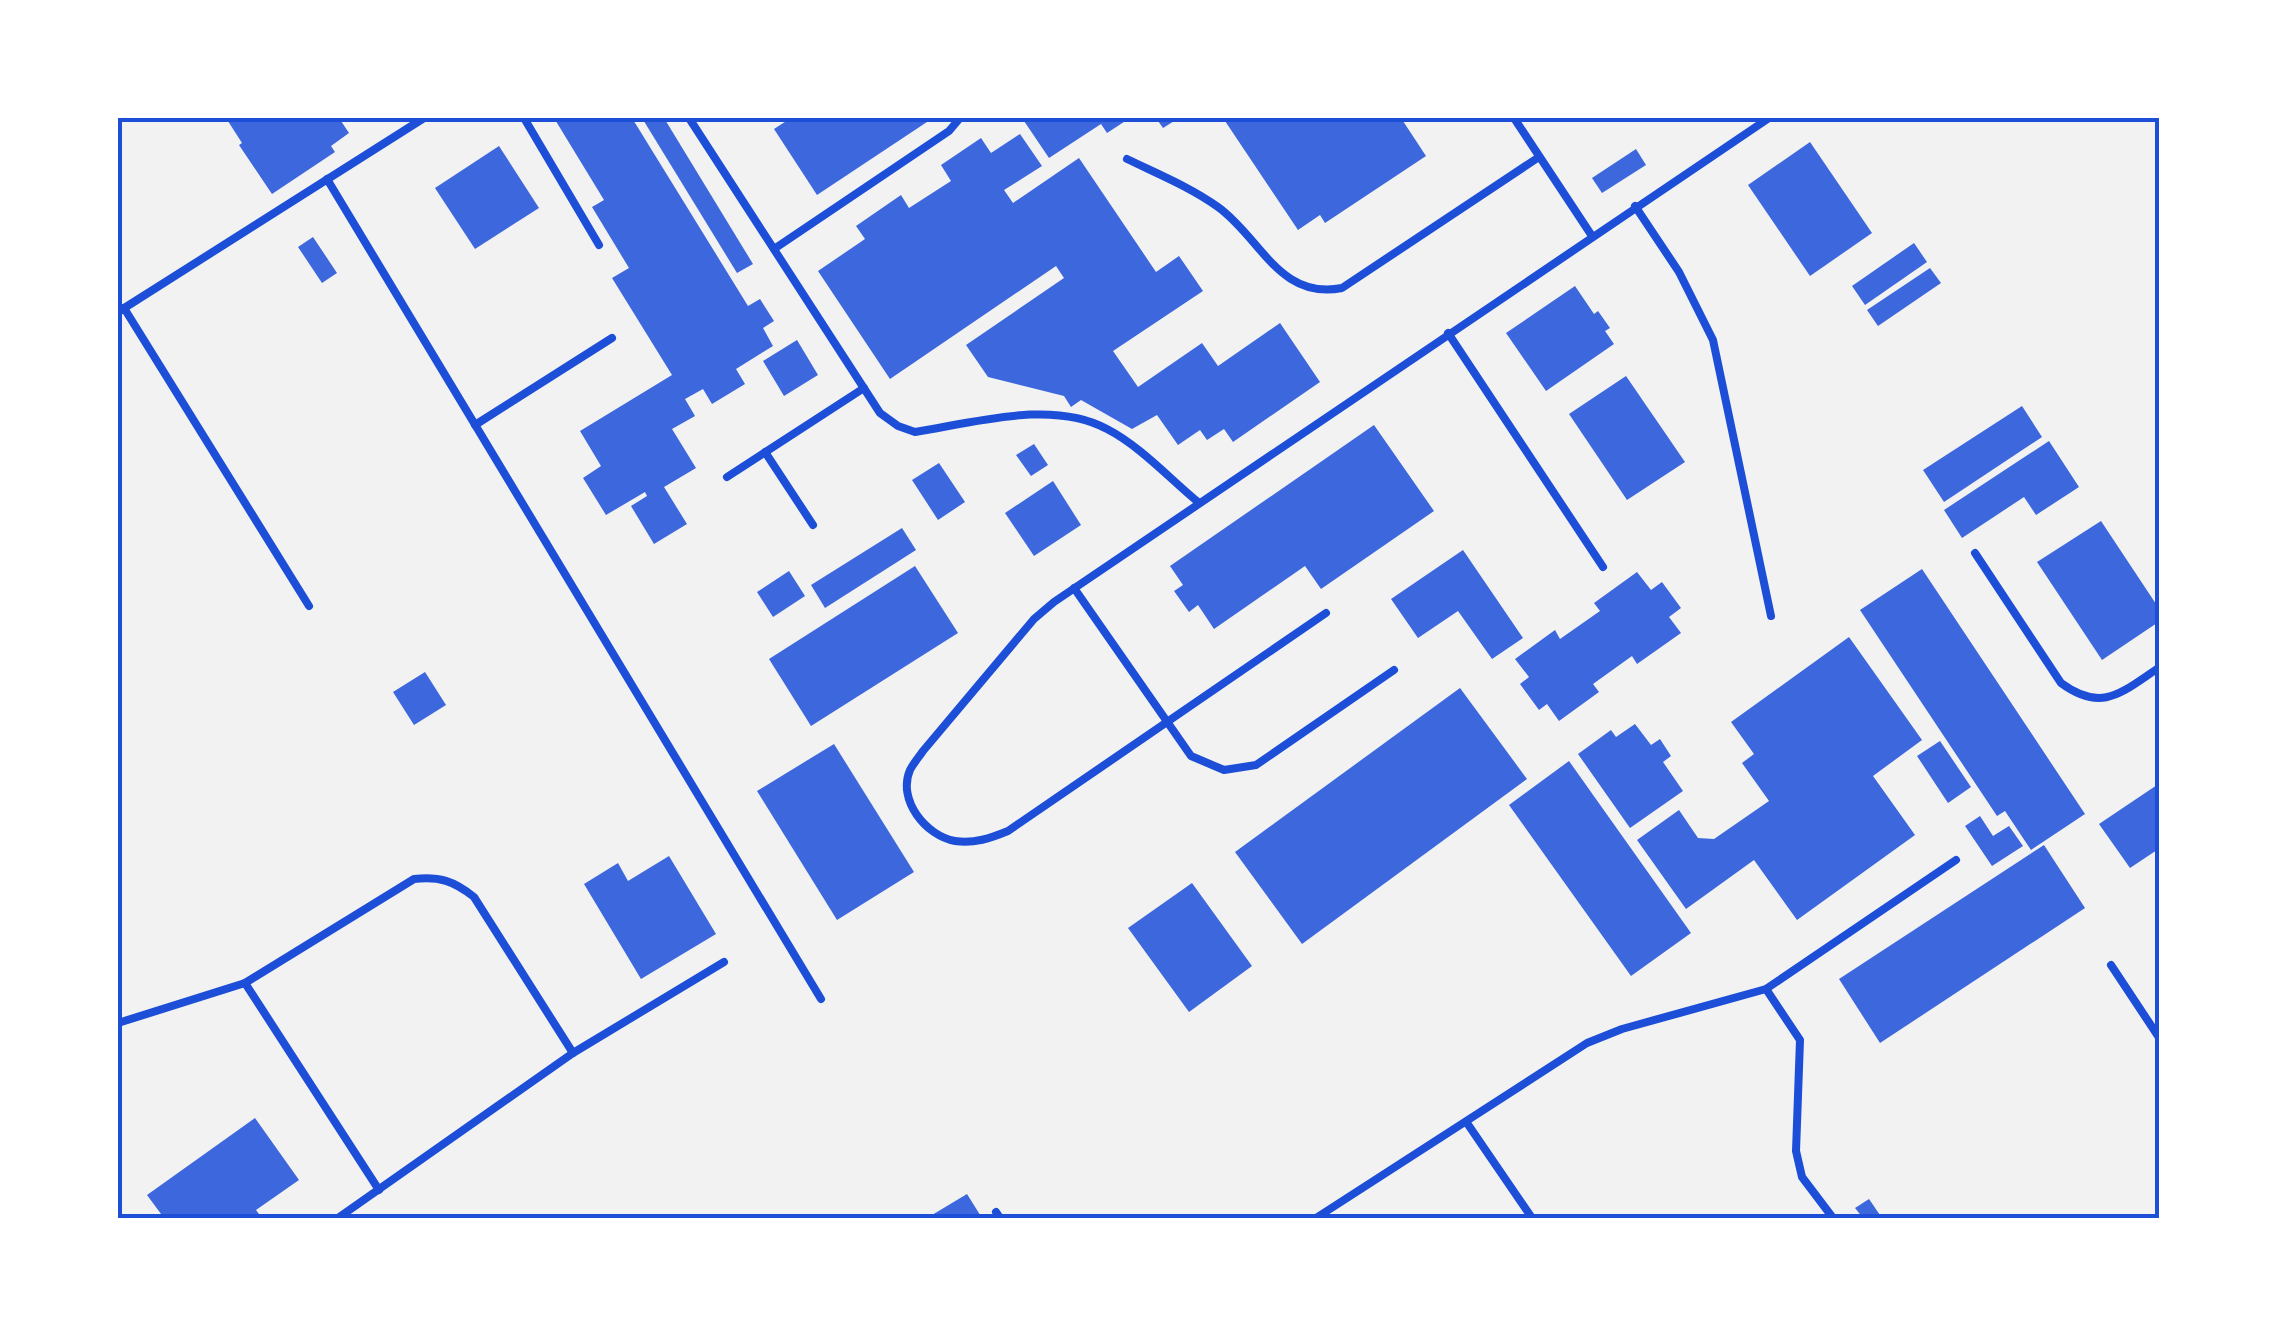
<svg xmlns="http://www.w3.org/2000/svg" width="2277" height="1336" viewBox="0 0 2277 1336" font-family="Montserrat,sans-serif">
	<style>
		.building { fill: #3d67dc }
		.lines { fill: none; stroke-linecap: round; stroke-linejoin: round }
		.service { stroke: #1d4ed8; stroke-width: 8 }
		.neatline { fill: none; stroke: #1d4ed8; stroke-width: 4 }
	</style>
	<rect width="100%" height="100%" fill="#f2f2f2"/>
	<g class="building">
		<path d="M226 118H339L349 133 331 146 335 152 272 194 239 145 242 143Z"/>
		<path d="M554 118H632L748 306 760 299 774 321 763 328 773 346 736 369 745 384 712 404 703 389 685 399 695 416 672 429 696 468 664 487 687 524 654 544 631 506 647 496 645 492 606 515 583 478 601 466 580 431 672 375 612 278 629 268 592 207 604 200Z"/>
		<path d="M642 118H664L753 264 737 273Z"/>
		<path d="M791 118H933L817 195 774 129Z"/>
		<path d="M1022 118H1130L1107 133 1101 124 1049 158Z"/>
		<path d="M1156 118H1179L1163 128Z"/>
		<path d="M1223 118H1401L1426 156 1325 223 1320 215 1298 230Z"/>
		<path d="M1020 134 1042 166 1004 190 1013 203 1079 158 1156 272 1179 256 1203 291 1113 351 1138 387 1202 343 1218 366 1280 323 1320 382 1233 442 1224 429 1207 440 1200 430 1178 445 1157 415 1132 429 1081 400 1071 407 1064 396 988 377 966 345 1064 278 1056 266 890 379 818 271 865 239 856 226 901 195 909 208 951 181 941 165 981 138 991 153Z"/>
		<path d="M1810 142 1872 233 1810 276 1748 185Z"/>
		<path d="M499 146 539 208 475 249 435 188Z"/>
		<path d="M1636 149 1646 165 1602 193 1592 178Z"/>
		<path d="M313 237 337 273 322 283 298 247Z"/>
		<path d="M1914 243 1927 262 1865 305 1852 286Z"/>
		<path d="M1930 268 1941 283 1878 326 1867 310Z"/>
		<path d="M1575 286 1594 314 1598 311 1610 328 1605 331 1614 344 1546 391 1506 333Z"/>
		<path d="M797 340 818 375 784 396 763 361Z"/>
		<path d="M1626 376 1685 462 1627 500 1569 414Z"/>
		<path d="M2022 406 2042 437 1944 502 1923 470Z"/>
		<path d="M1374 425 1434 511 1321 589 1305 566 1214 629 1198 605 1189 612 1174 591 1183 585 1170 566Z"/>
		<path d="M2049 441 2079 487 2036 515 2024 497 1962 538 1944 510Z"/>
		<path d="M1034 444 1048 465 1031 476 1016 455Z"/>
		<path d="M939 463 965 502 938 520 912 480Z"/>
		<path d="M1053 481 1081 525 1034 556 1005 513Z"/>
		<path d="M2101 521 2160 610V621L2102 660 2037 562Z"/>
		<path d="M902 528 916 550 825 608 811 585Z"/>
		<path d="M1463 550 1523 638 1492 659 1458 611 1418 638 1391 599Z"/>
		<path d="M915 566 958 633 811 726 769 659Z"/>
		<path d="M1922 569 2085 814 2031 850 2005 811 1997 816 1860 610Z"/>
		<path d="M789 571 805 596 773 617 757 592Z"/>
		<path d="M1637 572 1651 590 1662 582 1681 608 1669 617 1681 633 1637 664 1632 656 1593 684 1599 692 1559 721 1547 704 1539 710 1520 684 1529 677 1515 659 1555 630 1560 639 1600 611 1594 603Z"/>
		<path d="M1849 637 1922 740 1873 776 1915 835 1797 920 1754 860 1686 909 1637 840 1679 810 1698 838 1714 839 1769 801 1742 763 1754 754 1731 722Z"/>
		<path d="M425 672 446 705 414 725 393 692Z"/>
		<path d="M1460 688 1527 779 1302 944 1235 852Z"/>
		<path d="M1635 724 1651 745 1660 739 1671 756 1663 762 1683 791 1630 828 1578 754 1611 730 1616 737Z"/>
		<path d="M1940 741 1971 787 1948 803 1917 756Z"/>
		<path d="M834 744 914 872 837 920 757 791Z"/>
		<path d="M1569 761 1691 933 1631 976 1509 805Z"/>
		<path d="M2160 783V848L2130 868 2099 824Z"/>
		<path d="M1980 816 1993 836 2009 826 2023 846 1992 866 1965 826Z"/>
		<path d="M2044 845 2085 908 1880 1043 1839 979Z"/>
		<path d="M669 856 716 934 641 979 584 884 618 863 628 881Z"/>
		<path d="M1192 883 1252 966 1189 1012 1128 928Z"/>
		<path d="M255 1118 299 1180 256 1210 262 1218H164L147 1195Z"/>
		<path d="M967 1194 982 1218H927Z"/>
		<path d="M1869 1199 1882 1218H1863L1855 1208Z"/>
	</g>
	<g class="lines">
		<g class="service">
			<path d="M524 118 599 245"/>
			<path d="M689 118 880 413 898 426 915 432C972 423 1053 399 1107 429 1140 446 1169 478 1198 502"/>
			<path d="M1514 118 1592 236"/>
			<path d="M1127 159C1158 174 1190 187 1218 207 1261 238 1279 300 1342 288L1539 157"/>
			<path d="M327 179 821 999"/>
			<path d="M1635 206 1679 272 1713 340 1771 616"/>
			<path d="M774 249 949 131 960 118"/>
			<path d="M124 308 309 606"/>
			<path d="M118 312 424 118"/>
			<path d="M1448 333 1603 567"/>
			<path d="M475 425 612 338"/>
			<path d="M765 452 813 525"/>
			<path d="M727 477 864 388"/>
			<path d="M1975 553 2061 683C2103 714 2123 691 2160 667"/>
			<path d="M1074 588 1191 756 1224 770 1256 765 1394 670"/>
			<path d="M1326 613 1008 831C991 838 974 844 955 841 926 836 897 800 910 770 913 764 919 757 923 751L1034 619 1054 602 1769 118"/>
			<path d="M2111 965 2160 1039"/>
			<path d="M245 983 414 879C439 876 454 881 474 897L573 1053"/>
			<path d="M1766 989 1800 1040 1796 1151 1802 1177 1833 1218"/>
			<path d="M118 1023 245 983 379 1190"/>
			<path d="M1467 1123 1532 1218"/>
			<path d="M996 1212 1000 1218"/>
			<path d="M338 1218 573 1053 724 962"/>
			<path d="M1316 1218 1587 1043 1622 1029 1766 989 1956 860"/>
		</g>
	</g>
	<rect width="2277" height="1336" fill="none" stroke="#ffffff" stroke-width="240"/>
	<rect x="120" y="120" width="2037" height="1096" class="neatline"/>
</svg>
